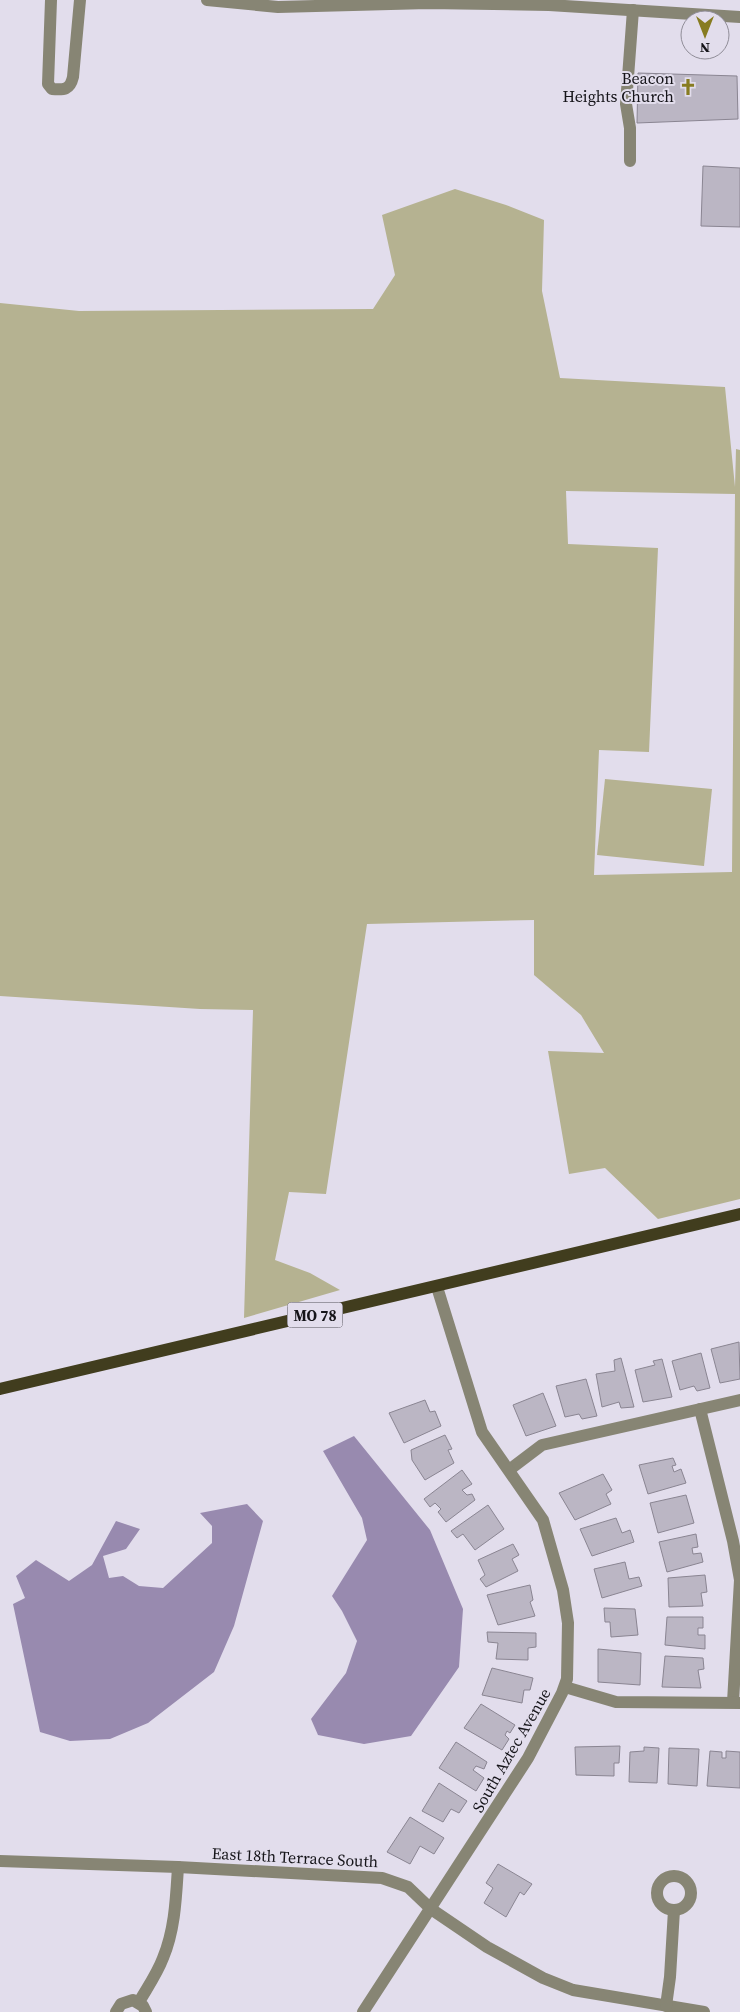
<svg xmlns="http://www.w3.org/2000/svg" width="740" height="2012" viewBox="0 0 740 2012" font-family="'Source Serif 4',serif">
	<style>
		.green { fill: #b5b291; fill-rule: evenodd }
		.water { fill: #988aaf }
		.building { fill: #bbb6c4; stroke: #8a8592 }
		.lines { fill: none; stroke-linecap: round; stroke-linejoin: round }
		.minor { stroke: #878574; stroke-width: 12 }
		.major { stroke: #413d1e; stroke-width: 12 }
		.labels { text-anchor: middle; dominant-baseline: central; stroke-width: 4; stroke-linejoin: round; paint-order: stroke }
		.shield { fill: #e2ddec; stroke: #525058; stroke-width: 1 }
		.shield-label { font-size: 15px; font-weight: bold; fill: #151419 }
		.poi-label { font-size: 16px; fill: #151419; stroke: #e2ddec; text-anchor: end }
		.street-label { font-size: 16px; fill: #151419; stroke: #e2ddec }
	</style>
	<rect width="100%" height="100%" fill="#e2ddec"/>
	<g class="green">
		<path d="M455 189 506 205 544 220 542 291 560 378 725 387 735 487 736 449 740 450V1199L658 1219 605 1168 569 1174 548 1051 604 1053 581 1015 534 975V920L367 924 326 1194 289 1192 275 1260 310 1273 340 1290 244 1318 253 1010 200 1009 0 996V303L79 311 373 309 395 275 382 215ZM566 491 735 494 732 872 594 875 599 750 649 752 658 548 568 544Z"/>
		<path d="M605 779 712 789 704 866 597 855Z"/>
	</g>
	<g class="water">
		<path d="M354 1436 430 1530 463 1609 459 1667 411 1736 364 1744 318 1735 311 1719 346 1673 357 1641 342 1611 332 1596 367 1540 362 1518 323 1451Z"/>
		<path d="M247 1504 263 1521 234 1626 214 1672 148 1723 110 1739 70 1741 40 1732 13 1604 25 1598 16 1576 36 1560 69 1581 92 1565 116 1521 140 1529 126 1549 103 1556 109 1578 123 1576 139 1586 163 1588 212 1543V1526L200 1513Z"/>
	</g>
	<g class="building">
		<path d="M638 73 737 76 738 119 637 123Z"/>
		<path d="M703 166 740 168V227L701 226Z"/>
		<path d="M739 1342 740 1379 720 1383 711 1349Z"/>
		<path d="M701 1353 710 1388 697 1391 694 1386 680 1390 672 1361Z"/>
		<path d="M621 1358 634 1407 621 1408 619 1402 602 1407 596 1374 615 1371 614 1360Z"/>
		<path d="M662 1359 672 1397 643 1402 635 1370 655 1365 653 1361Z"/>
		<path d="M586 1379 597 1416 582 1419 579 1414 565 1417 556 1386Z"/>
		<path d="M543 1393 556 1426 526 1436 513 1405Z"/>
		<path d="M425 1400 430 1412 435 1411 441 1426 404 1443 389 1413Z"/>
		<path d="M445 1435 452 1449 448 1450 454 1463 425 1480 412 1460 411 1450Z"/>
		<path d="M673 1458 676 1465 672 1466 674 1472 681 1469 686 1483 648 1494 639 1465Z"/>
		<path d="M462 1470 472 1484 462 1490 467 1495 472 1494 475 1500 446 1522 438 1512 441 1509 435 1503 430 1507 424 1499Z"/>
		<path d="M603 1474 612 1490 606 1494 611 1504 575 1520 559 1493Z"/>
		<path d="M686 1495 694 1523 658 1533 650 1503Z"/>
		<path d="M488 1505 504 1529 475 1550 463 1534 457 1538 451 1531Z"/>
		<path d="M616 1518 622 1533 630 1530 634 1542 592 1556 580 1529Z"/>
		<path d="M696 1534 698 1547 692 1548 693 1554 701 1553 703 1562 667 1572 659 1542Z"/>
		<path d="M513 1544 519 1555 512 1559 518 1571 486 1587 480 1579 485 1575 478 1560Z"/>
		<path d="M625 1562 629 1579 639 1577 642 1586 602 1598 594 1569Z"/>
		<path d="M705 1575 707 1592 701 1593 703 1606 669 1607 668 1578Z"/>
		<path d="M530 1585 533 1600 530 1602 535 1616 498 1625 487 1595Z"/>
		<path d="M604 1608 635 1609 638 1635 611 1637 610 1622H605Z"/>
		<path d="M667 1617H703V1628H698V1635H705V1649L665 1645Z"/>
		<path d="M487 1632 536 1633V1647L528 1648V1660L496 1659 498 1643 488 1642Z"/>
		<path d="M598 1649 641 1653 640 1685 598 1682Z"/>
		<path d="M665 1656 703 1658 704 1669 698 1670 701 1688 662 1687Z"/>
		<path d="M492 1668 533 1678 530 1690H524L522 1703 482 1695Z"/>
		<path d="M481 1704 515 1725 510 1733 507 1731 505 1735 509 1739 502 1750 464 1728Z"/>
		<path d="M456 1742 487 1762 484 1769 476 1766 473 1770 484 1778 476 1791 439 1768Z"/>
		<path d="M620 1746 619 1763H614V1776L576 1775 575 1747Z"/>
		<path d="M644 1747 659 1748 657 1783 629 1782 630 1752 644 1751Z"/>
		<path d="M669 1748 699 1749 697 1786 668 1784Z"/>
		<path d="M710 1751 722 1752V1758H726V1751L740 1752V1788L707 1786Z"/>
		<path d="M439 1783 467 1801 459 1813 451 1809 443 1822 422 1811Z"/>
		<path d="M410 1817 444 1838 434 1854 420 1846 410 1864 387 1852Z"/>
		<path d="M498 1864 532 1884 524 1895 520 1892 506 1917 484 1903 493 1888 486 1883Z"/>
	</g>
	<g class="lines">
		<g class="minor">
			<path d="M51 0 48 84 52 89C64 90 70 90 73 77L80 0"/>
			<path d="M207 0 278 7 428 3 549 5 740 17"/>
			<path d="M630 161V128L626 104 633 10"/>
			<path d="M700 1409 733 1541 740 1580 733 1702"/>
			<path d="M509 1470 542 1445 740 1400"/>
			<path d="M565 1687 616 1702 740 1703"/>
			<path d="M0 1861 178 1867 382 1878 408 1887 431 1909 487 1947 543 1978 573 1990 704 2012"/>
			<circle cx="674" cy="1893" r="17"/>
			<path d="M139 2002C147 1988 157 1974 163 1958 175 1929 176 1898 178 1867"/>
			<path d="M666 2006 670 1977 674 1910"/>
			<path d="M116 2012 121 2004 133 2000 143 2006 146 2012"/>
			<path d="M363 2012 528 1758 562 1693 567 1679 568 1623 563 1590 543 1520 482 1432 437 1287"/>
		</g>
		<path class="major" d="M0 1389 740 1214"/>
	</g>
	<defs>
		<g id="church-bare" transform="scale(1.35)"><path d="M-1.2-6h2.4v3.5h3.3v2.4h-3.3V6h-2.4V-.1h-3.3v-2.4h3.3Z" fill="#877c21" stroke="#e2ddec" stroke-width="2.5" paint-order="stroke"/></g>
	</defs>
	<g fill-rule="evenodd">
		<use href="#church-bare" x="688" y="87"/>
	</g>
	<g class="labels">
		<rect class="shield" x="287.5" y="1302.5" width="55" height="25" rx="4"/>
		<g class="shield-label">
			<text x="315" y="1315">MO 78</text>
		</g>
		<g class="poi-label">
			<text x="674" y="78">Beacon<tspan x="674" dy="18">Heights Church</tspan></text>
		</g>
		<g class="street-label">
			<text transform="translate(511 1750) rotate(-60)">South Aztec Avenue</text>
			<text transform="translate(295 1857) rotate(3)">East 18th Terrace South</text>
		</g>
	</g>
	<g transform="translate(705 35) rotate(180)"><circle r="24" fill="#e2ddec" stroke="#908d98"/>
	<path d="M0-4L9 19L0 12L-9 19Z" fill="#877c21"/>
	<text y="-8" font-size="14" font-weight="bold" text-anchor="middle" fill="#151419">N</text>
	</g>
</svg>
